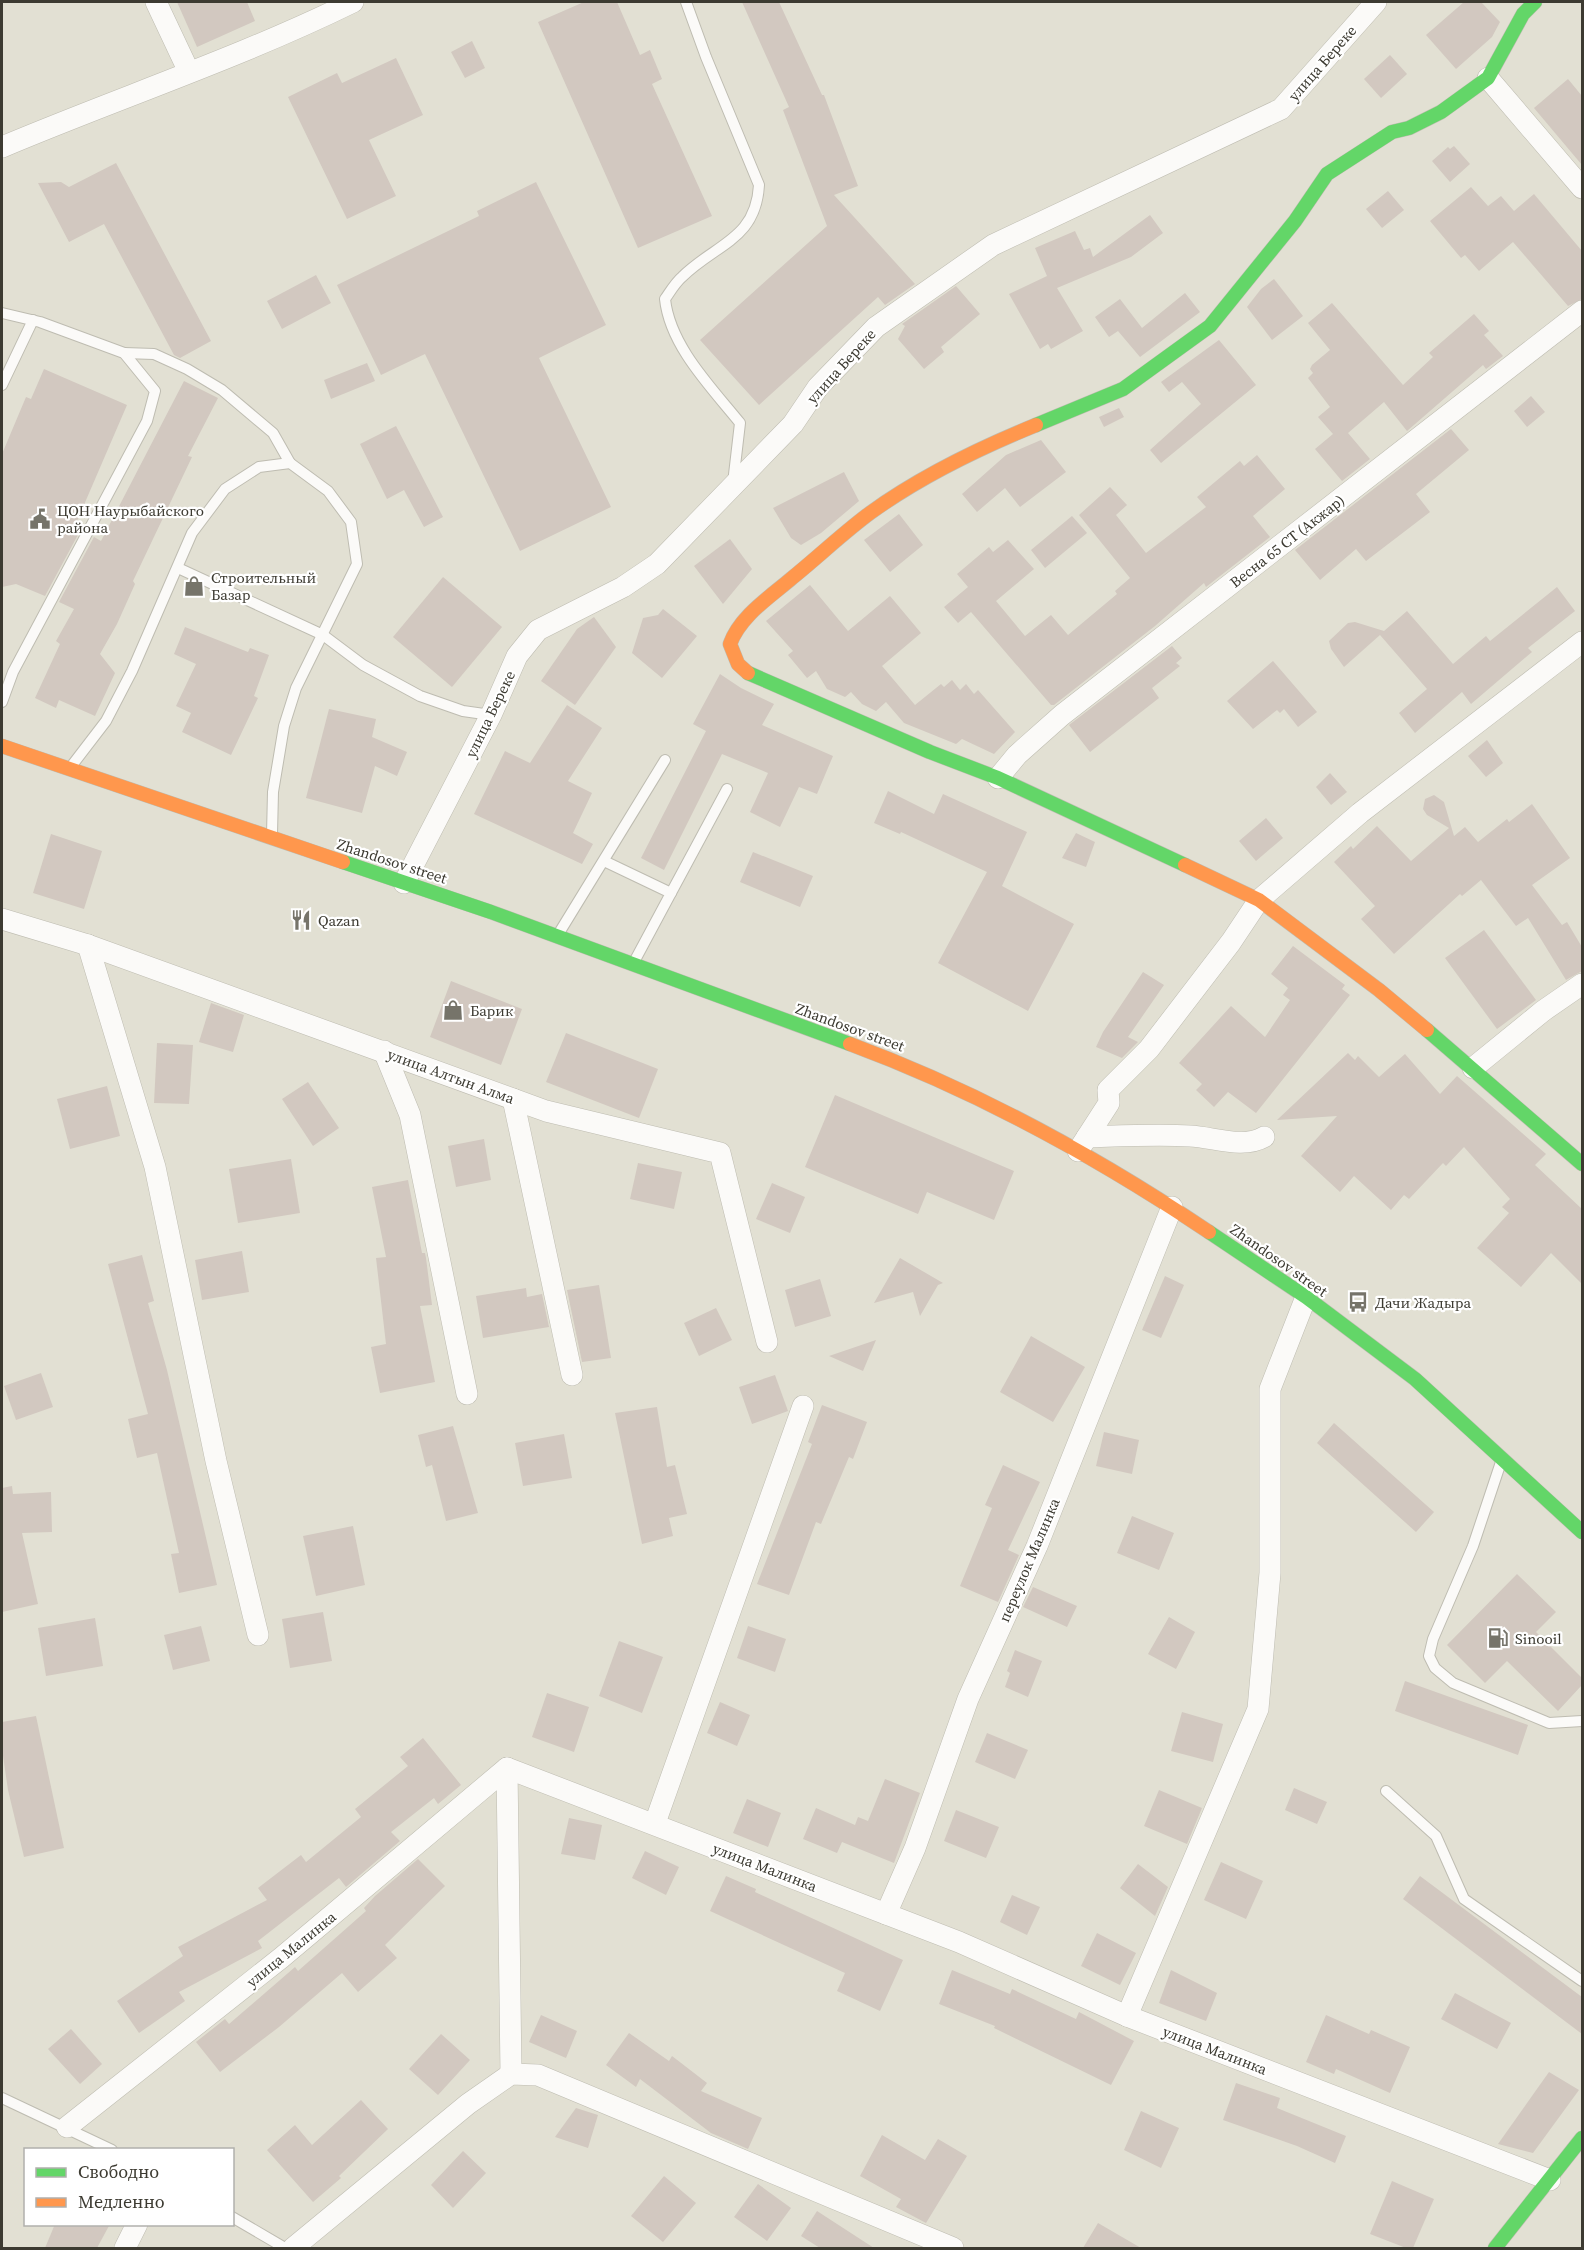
<svg xmlns="http://www.w3.org/2000/svg" width="1584" height="2250" viewBox="0 0 1584 2250" font-family="'Source Serif 4',serif">
	<style>
		.building { fill: #d2c8c0 }
		.lines { fill: none; stroke-linecap: round; stroke-linejoin: round }
		.lane-casing { stroke: #bebcb1; stroke-width: 12 }
		.street-casing { stroke: #bebcb1; stroke-width: 22 }
		.fast-casing { stroke: #bebcb1; stroke-width: 15 }
		.slow-casing { stroke: #bebcb1; stroke-width: 15 }
		.lane { stroke: #fbfaf8; stroke-width: 10 }
		.street { stroke: #fbfaf8; stroke-width: 21 }
		.fast { stroke: #63d668; stroke-width: 14 }
		.slow { stroke: #ff974d; stroke-width: 14 }
		.labels { text-anchor: middle; dominant-baseline: central; stroke-width: 4.5; stroke-linejoin: round; paint-order: stroke }
		.street-label { font-size: 15px; fill: #3c3a31; stroke: #fff }
		.poi-label { font-size: 15px; fill: #3c3a31; stroke: #fff; text-anchor: start }
	</style>
	<rect width="100%" height="100%" fill="#e2e0d3"/>
	<g class="building">
		<path d="M177 2H247L255 21 197 47Z"/>
		<path d="M584 2H617L640 55 650 50 662 79 652 84 712 216 638 248 538 22Z"/>
		<path d="M742 2H779L822 95H824L858 186 834 195 915 284 885 305 878 297 759 405 700 340 827 226 783 110 789 107Z"/>
		<path d="M1464 2H1481L1500 22 1492 37 1456 69 1426 35Z"/>
		<path d="M472 41 485 68 465 78 451 52Z"/>
		<path d="M1390 55 1407 74 1381 98 1364 79Z"/>
		<path d="M396 58 423 115 369 140 396 196 347 219 288 97 337 73 342 83Z"/>
		<path d="M1568 79 1582 96V165L1534 108Z"/>
		<path d="M1454 146 1470 164 1450 182 1432 161 1448 147 1450 149Z"/>
		<path d="M116 163 211 341 180 358 174 355 104 224 69 242 38 183 61 182 69 187Z"/>
		<path d="M536 182 606 325 539 358 611 507 520 551 425 354 381 375 337 285 479 216 477 211Z"/>
		<path d="M1471 187 1488 206 1501 196 1514 211 1534 194 1582 251V299L1568 306 1513 242 1479 271 1465 255 1461 258 1430 221Z"/>
		<path d="M1388 191 1404 210 1382 228 1366 209Z"/>
		<path d="M1150 215 1163 233 1131 257 1057 288 1083 331 1051 349 1048 344 1040 349 1009 294 1047 276 1035 248 1075 231 1084 250 1090 248 1093 257Z"/>
		<path d="M316 275 331 303 282 329 267 301Z"/>
		<path d="M1274 279 1303 316 1272 340 1247 307 1261 289Z"/>
		<path d="M956 286 980 314 941 347 944 352 924 369 898 339 905 326 902 324Z"/>
		<path d="M1185 293 1200 312 1140 357 1118 331 1109 337 1095 317 1120 299 1142 328Z"/>
		<path d="M1332 303 1403 385 1433 357 1429 353 1474 314 1489 331 1484 335 1503 356 1486 369 1483 365 1407 431 1384 402 1348 433 1370 459 1342 481 1315 449 1333 434 1318 417 1330 407 1308 378 1313 373 1310 369 1312 365 1330 350 1308 323Z"/>
		<path d="M1219 340 1256 385 1161 463 1150 450 1201 404 1182 382 1169 392 1161 382Z"/>
		<path d="M367 363 375 381 331 399 324 380Z"/>
		<path d="M44 369 127 405 74 528 80 531 45 596 16 584 2 587V454L26 397 31 399Z"/>
		<path d="M184 381 218 398 188 456 192 457 133 581 135 584 117 624 100 654 115 673 95 716 59 700 56 708 35 698 60 644 56 641 74 609 59 602 94 537 101 541Z"/>
		<path d="M1531 396 1545 412 1527 427 1514 411Z"/>
		<path d="M1119 408 1124 417 1104 427 1099 417Z"/>
		<path d="M396 426 443 517 424 527 404 490 387 499 360 444Z"/>
		<path d="M1451 429 1469 450 1416 494 1430 512 1366 561 1356 549 1320 580 1295 550Z"/>
		<path d="M1041 440 1066 472 1020 507 1005 488 977 512 962 494 1006 455Z"/>
		<path d="M1257 455 1285 489 1253 516 1270 537 1206 587 1204 583 1155 626 1054 705H1051L971 612 958 623 944 607 968 587 957 574 989 547 993 552 1008 540 1034 569 996 601 1025 636 1051 615 1068 635 1117 594 1115 591 1130 578 1079 515 1110 487 1127 505 1116 515 1146 553 1206 507 1197 497 1240 461 1244 466Z"/>
		<path d="M844 472 859 501 821 533 801 545 791 538 773 508Z"/>
		<path d="M899 514 923 545 890 572 864 540Z"/>
		<path d="M1072 516 1087 533 1045 568 1031 550Z"/>
		<path d="M730 539 752 569 723 604 694 566Z"/>
		<path d="M443 577 502 627 452 687 393 637Z"/>
		<path d="M810 585 848 631 890 596 921 633 882 666 915 705 941 684 944 687 952 680 960 690 966 684 974 694 978 690 1015 732 994 754 962 739 956 744 904 723 886 702 876 711 862 704 851 692 845 697 827 689 816 671 807 678 788 655 793 651 766 621Z"/>
		<path d="M1557 587 1575 611 1528 648 1532 652 1471 704 1462 692 1415 733 1399 713 1427 689 1380 635 1344 667 1331 649 1329 641 1348 623 1355 622 1384 631 1407 611 1453 664 1486 636 1490 641Z"/>
		<path d="M663 609 697 636 662 678 632 653 643 618 658 615Z"/>
		<path d="M594 617 616 647 575 705 541 681 577 629Z"/>
		<path d="M185 627 248 652 250 648 269 655 254 696 258 698 231 755 182 732 191 713 176 706 196 664 174 654Z"/>
		<path d="M1172 646 1182 658 1176 663 1180 666 1152 688 1159 698 1090 752 1069 725Z"/>
		<path d="M1273 661 1317 712 1298 727 1284 709 1280 713 1277 710 1253 729 1227 701Z"/>
		<path d="M720 674 741 688 774 704 762 725 833 756 817 794 799 787 780 827 750 812 768 773 722 754 664 870 641 858 706 731 693 724Z"/>
		<path d="M567 705 602 728 568 781 592 793 573 833 593 844 582 864 474 814 505 751 530 763Z"/>
		<path d="M329 709 376 719 372 737 407 752 397 776 375 766 362 813 306 798Z"/>
		<path d="M1487 740 1503 763 1486 777 1468 756Z"/>
		<path d="M1330 773 1347 792 1331 805 1316 787Z"/>
		<path d="M888 791 934 814 943 794 1027 832 1002 886 1074 924 1028 1011 938 963 987 872 901 832 900 834 874 823Z"/>
		<path d="M1434 795 1444 802 1454 836 1465 827 1478 842 1507 819 1509 822 1532 804 1570 858 1532 885 1562 925 1567 922 1582 947V971L1566 980 1528 918 1516 926 1481 880 1462 896 1460 894 1394 954 1361 919 1375 906 1334 862 1351 846 1353 849 1377 826 1411 861 1449 828 1427 815 1423 809 1425 799Z"/>
		<path d="M1266 818 1283 838 1256 861 1239 841Z"/>
		<path d="M1076 833 1095 842 1086 867 1062 858Z"/>
		<path d="M51 834 102 851 84 909 33 893Z"/>
		<path d="M753 852 813 876 800 907 740 882Z"/>
		<path d="M1484 930 1536 1000 1497 1029 1445 958Z"/>
		<path d="M1293 946 1345 985 1342 989 1350 995 1256 1113 1228 1092 1214 1107 1196 1090 1202 1084 1179 1063 1231 1006 1265 1037 1290 1000 1283 995 1288 988 1271 974Z"/>
		<path d="M1143 972 1164 985 1128 1037 1138 1042 1122 1058 1096 1047 1103 1032Z"/>
		<path d="M451 981 522 1009 501 1065 430 1037Z"/>
		<path d="M211 1003 244 1015 233 1052 199 1042Z"/>
		<path d="M566 1033 658 1069 639 1118 546 1082Z"/>
		<path d="M157 1043 193 1045 189 1104 154 1103Z"/>
		<path d="M1348 1053 1355 1060 1358 1056 1379 1077 1405 1054 1440 1094 1457 1076 1546 1154 1535 1165 1582 1209V1284L1551 1253 1521 1287 1477 1248 1509 1213 1502 1207 1510 1199 1464 1147 1446 1166 1443 1163 1409 1199 1404 1195 1391 1210 1354 1176 1340 1192 1301 1156 1337 1116 1277 1120Z"/>
		<path d="M308 1082 339 1128 313 1146 282 1099Z"/>
		<path d="M107 1086 120 1136 70 1149 57 1099Z"/>
		<path d="M835 1095 1014 1171 994 1220 927 1192 918 1214 805 1167Z"/>
		<path d="M484 1139 491 1180 456 1187 448 1146Z"/>
		<path d="M291 1159 300 1213 238 1223 229 1169Z"/>
		<path d="M638 1163 682 1172 674 1209 630 1199Z"/>
		<path d="M408 1180 422 1253H425L426 1258 432 1305 420 1306 435 1382 380 1393 371 1347 386 1344 376 1258 386 1257 372 1187Z"/>
		<path d="M772 1183 805 1197 790 1233 756 1219Z"/>
		<path d="M242 1251 249 1292 202 1300 195 1260Z"/>
		<path d="M142 1255 154 1301 148 1303 167 1370 217 1585 179 1593 171 1554 179 1553 157 1453 137 1458 128 1419 148 1414 108 1264Z"/>
		<path d="M900 1258 943 1283 938 1285 920 1316 913 1292 874 1303Z"/>
		<path d="M1165 1276 1184 1285 1161 1338 1142 1330Z"/>
		<path d="M820 1279 831 1316 795 1327 785 1290Z"/>
		<path d="M599 1285 611 1358 582 1362 567 1290Z"/>
		<path d="M526 1288 527 1297 542 1294 549 1327 483 1338 476 1296Z"/>
		<path d="M716 1308 732 1340 699 1356 684 1323Z"/>
		<path d="M1031 1336 1085 1367 1053 1422 1000 1392Z"/>
		<path d="M876 1340 863 1371 829 1356Z"/>
		<path d="M41 1373 53 1407 16 1420 4 1386Z"/>
		<path d="M775 1375 788 1411 752 1424 739 1387Z"/>
		<path d="M822 1405 867 1422 853 1459 849 1457 821 1524 816 1522 789 1595 757 1584 812 1444 808 1442Z"/>
		<path d="M657 1407 667 1467 675 1465 687 1514 669 1518 673 1536 642 1544 615 1413Z"/>
		<path d="M1334 1423 1434 1512 1416 1532 1317 1443Z"/>
		<path d="M453 1426 478 1513 446 1521 432 1465 426 1467 418 1435Z"/>
		<path d="M1104 1432 1139 1440 1132 1474 1096 1466Z"/>
		<path d="M564 1434 572 1478 523 1486 515 1443Z"/>
		<path d="M1003 1465 1040 1482 1008 1550 1019 1555 998 1602 960 1586 992 1508 985 1505Z"/>
		<path d="M12 1486 13 1494 51 1492 52 1532 22 1533 38 1604 2 1612V1488Z"/>
		<path d="M1132 1516 1174 1533 1159 1570 1117 1553Z"/>
		<path d="M353 1526 365 1585 316 1596 303 1536Z"/>
		<path d="M1517 1574 1556 1612 1536 1632 1582 1678V1685L1558 1711 1507 1661 1485 1683 1447 1645Z"/>
		<path d="M1033 1587 1077 1606 1067 1627 1023 1607Z"/>
		<path d="M323 1612 332 1661 290 1668 282 1619Z"/>
		<path d="M1169 1617 1195 1632 1176 1669 1148 1654Z"/>
		<path d="M95 1618 103 1666 46 1676 38 1628Z"/>
		<path d="M201 1626 210 1661 173 1670 164 1635Z"/>
		<path d="M748 1626 786 1639 775 1672 737 1658Z"/>
		<path d="M619 1641 663 1657 642 1713 599 1696Z"/>
		<path d="M1015 1650 1042 1661 1028 1697 1005 1687 1010 1673 1007 1671Z"/>
		<path d="M1405 1681 1528 1725 1518 1755 1395 1711Z"/>
		<path d="M547 1693 589 1707 574 1752 532 1737Z"/>
		<path d="M720 1702 750 1715 737 1746 707 1733Z"/>
		<path d="M1182 1712 1223 1724 1213 1762 1171 1751Z"/>
		<path d="M36 1716 64 1848 24 1857 8 1790 2 1749V1722Z"/>
		<path d="M987 1733 1028 1750 1015 1779 975 1762Z"/>
		<path d="M423 1738 461 1785 438 1804 434 1798 391 1832 400 1841 346 1887 339 1878 258 1941 262 1948 179 1992 185 2001 139 2033 117 2001 183 1956 178 1947 267 1900 258 1888 301 1855 306 1862 361 1817 355 1809 408 1766 400 1757Z"/>
		<path d="M885 1779 920 1793 894 1863 842 1842 837 1853 803 1839 816 1808 855 1825 858 1817 868 1821Z"/>
		<path d="M1294 1788 1327 1802 1317 1824 1285 1810Z"/>
		<path d="M1159 1790 1202 1808 1187 1844 1144 1826Z"/>
		<path d="M747 1799 781 1813 768 1847 733 1833Z"/>
		<path d="M956 1810 999 1827 986 1858 944 1841Z"/>
		<path d="M569 1818 602 1825 595 1860 561 1854Z"/>
		<path d="M645 1851 679 1867 666 1895 632 1878Z"/>
		<path d="M418 1859 445 1886 385 1945 397 1958 358 1992 342 1973 279 2027 220 2072 196 2042 225 2019 229 2024 295 1967 298 1971 366 1911 364 1908 375 1896Z"/>
		<path d="M1221 1862 1263 1881 1246 1919 1204 1900Z"/>
		<path d="M1138 1864 1168 1887 1155 1916 1120 1888Z"/>
		<path d="M726 1876 756 1889 755 1892 903 1960 880 2011 837 1991 845 1973 710 1911Z"/>
		<path d="M1420 1876 1582 1997V2034L1403 1899Z"/>
		<path d="M1012 1895 1040 1907 1027 1935 1000 1922Z"/>
		<path d="M1097 1933 1136 1953 1120 1985 1081 1966Z"/>
		<path d="M952 1970 1010 1994 1012 1989 1076 2019 1079 2012 1134 2041 1111 2085 994 2028 995 2026 939 2004Z"/>
		<path d="M1171 1970 1217 1993 1206 2021 1159 2003Z"/>
		<path d="M1455 1993 1511 2023 1497 2049 1441 2019Z"/>
		<path d="M541 2015 577 2031 566 2058 529 2042Z"/>
		<path d="M1326 2015 1369 2034 1371 2030 1410 2047 1390 2093 1336 2069 1334 2074 1306 2062Z"/>
		<path d="M71 2029 102 2064 80 2084 48 2049Z"/>
		<path d="M629 2033 669 2061 672 2056 707 2083 701 2091 762 2118 748 2149 711 2133 640 2079 636 2087 606 2065Z"/>
		<path d="M441 2034 470 2060 438 2095 409 2069Z"/>
		<path d="M1549 2072 1579 2090 1533 2153 1498 2144Z"/>
		<path d="M1236 2083 1280 2098 1277 2108 1346 2136 1335 2163 1297 2146 1223 2120Z"/>
		<path d="M361 2100 388 2129 339 2176 341 2178 313 2202 267 2150 295 2125 312 2145Z"/>
		<path d="M576 2108 598 2115 588 2148 555 2137Z"/>
		<path d="M1141 2111 1179 2128 1161 2168 1124 2150Z"/>
		<path d="M882 2135 925 2160 938 2139 967 2156 926 2223 896 2207 901 2199 860 2176Z"/>
		<path d="M463 2151 486 2173 453 2208 431 2185Z"/>
		<path d="M664 2176 696 2203 663 2242 631 2216Z"/>
		<path d="M1392 2181 1434 2199 1413 2248H1406L1370 2234Z"/>
		<path d="M758 2184 791 2208 767 2241 734 2217Z"/>
		<path d="M817 2211 874 2248H820L801 2236Z"/>
		<path d="M1098 2223 1141 2248H1083Z"/>
		<path d="M55 2224H110L97 2248H45Z"/>
	</g>
	<g class="lines">
		<g class="lane-casing">
			<g id="lane">
				<path d="M686 2 706 57 759 185C756 240 715 244 682 277 675 283 670 292 665 299 670 346 711 387 740 423L733 483"/>
				<path d="M2 313 40 322 124 353 155 391 147 421 13 672 2 702"/>
				<path d="M124 353 154 354 187 369 222 390 273 433 290 463"/>
				<path d="M2 385 33 320"/>
				<path d="M178 568 323 635 363 665 420 696 463 711 491 715"/>
				<path d="M73 764 106 721 132 671 192 533 225 489 259 467 290 463 328 491 351 522 357 564 296 688 284 726 273 792 272 834"/>
				<path d="M604 861 671 893 634 962"/>
				<path d="M671 893 727 789"/>
				<path d="M559 933 665 760"/>
				<path d="M1501 1462 1473 1546 1433 1639 1429 1656 1435 1668 1453 1683 1549 1723 1582 1721"/>
				<path d="M1386 1791 1436 1836 1464 1899 1582 1981"/>
				<path d="M2 2098 112 2150"/>
				<path d="M232 2217 285 2248"/>
			</g>
		</g>
		<g class="street-casing">
			<g id="street">
				<path d="M156 2 189 72"/>
				<path d="M1488 78 1582 188"/>
				<path d="M2 147C118 98 239 58 353 2"/>
				<path d="M998 778 1017 755 1062 715 1582 311"/>
				<path d="M404 883 491 715 517 656 538 630 623 587 657 564 793 424 818 387 876 327 993 245 1281 109 1376 2"/>
				<path d="M2 919 88 945 546 1111 720 1153 767 1342"/>
				<path d="M88 945 155 1167 216 1461 258 1635"/>
				<path d="M384 1051 410 1115 467 1394"/>
				<path d="M1473 1068 1543 1011 1582 984"/>
				<path d="M513 1099 572 1375"/>
				<path d="M1087 1137C1121 1136 1156 1134 1190 1136 1213 1137 1243 1149 1264 1137"/>
				<path d="M1078 1151 1109 1103 1108 1090 1149 1049 1231 942 1259 900 1360 813 1582 642"/>
				<path d="M507 1768 511 2074"/>
				<path d="M655 1823 803 1406"/>
				<path d="M886 1914 915 1848 968 1699 1037 1546 1172 1207"/>
				<path d="M1127 2016 1258 1709 1270 1573V1389L1306 1297"/>
				<path d="M67 2127 281 1958 507 1768 959 1942 1127 2016 1550 2180"/>
				<path d="M125 2248 137 2224"/>
				<path d="M293 2248 468 2104 511 2074 538 2075 953 2248"/>
			</g>
		</g>
		<g class="fast-casing">
			<g id="fast">
				<path d="M1036 425 1123 389 1210 326 1295 221 1327 174 1392 132 1409 128 1441 112 1488 78 1523 14 1535 2"/>
				<path d="M748 673 930 752 998 778 1185 865"/>
				<path d="M343 862 491 912 850 1044"/>
				<path d="M1427 1030 1582 1164"/>
				<path d="M1209 1232 1306 1297 1415 1379 1582 1532"/>
				<path d="M1495 2248 1582 2138"/>
			</g>
		</g>
		<g class="slow-casing">
			<g id="slow">
				<path d="M748 673 738 664 730 644C740 616 770 597 792 578 818 557 843 533 870 513 921 476 977 449 1036 425"/>
				<path d="M2 746 343 862"/>
				<path d="M1185 865 1259 900 1379 990 1427 1030"/>
				<path d="M850 1044C977 1091 1097 1157 1209 1232"/>
			</g>
		</g>
		<use href="#lane" class="lane"/>
		<use href="#street" class="street"/>
		<use href="#fast" class="fast"/>
		<use href="#slow" class="slow"/>
	</g>
	<defs>
		<g id="civic-bare" transform="scale(1.62)"><path d="M-.6-6.5H3V-4.5H.6V-3L4-1V1h2V6H-6V1h2V-1L-.6-3ZM-1.2 2.5V6h2.4V2.5Z" fill="#76746a" stroke="#fff" stroke-width="2.5" paint-order="stroke"/></g>
		<g id="shop-bare" transform="scale(1.62)"><path d="M-5-2.5h2.3a2.7 3.5 0 0 1 5.4 0H5L5.5 6h-11ZM-1.5-2.5h3a1.5 2.3 0 0 0-3 0Z" fill="#76746a" stroke="#fff" stroke-width="2.5" paint-order="stroke"/></g>
		<g id="restaurant-bare" transform="scale(1.62)"><path d="M-5-6h1v4h1v-4h1v4h1v-4h1v5L-1.5 .5V6h-2V.5L-5-1ZM5-6V6H3V1.5H1.5Q1.5-4 5-6Z" fill="#76746a" stroke="#fff" stroke-width="2.5" paint-order="stroke"/></g>
		<g id="bus-bare" transform="scale(1.62)"><path d="M-5-6H5V4H4V6H2V4H-2V6H-4V4H-5ZM-3.5-4V0h7V-4ZM-3.5 1.2v1.5H-2V1.2ZM2 1.2v1.5H3.5V1.2Z" fill="#76746a" stroke="#fff" stroke-width="2.5" paint-order="stroke"/></g>
		<g id="fuel-bare" transform="scale(1.62)"><path d="M-5.5-6h7V0h2V4h1.3V-2.5L3-4.5l.8-.8L6-3V5H2.5V1h-1V6h-7ZM-4.2-4.7v3.2H.2V-4.7Z" fill="#76746a" stroke="#fff" stroke-width="2.5" paint-order="stroke"/></g>
	</defs>
	<g fill-rule="evenodd">
		<use href="#civic-bare" x="40" y="519"/>
		<use href="#shop-bare" x="194" y="586"/>
		<use href="#restaurant-bare" x="301" y="920"/>
		<use href="#shop-bare" x="453" y="1010"/>
		<use href="#bus-bare" x="1358" y="1302"/>
		<use href="#fuel-bare" x="1498" y="1638"/>
	</g>
	<g class="labels">
		<g class="street-label">
			<text transform="translate(1322 63) rotate(-49)">улица Береке</text>
			<text transform="translate(841 366) rotate(-48)">улица Береке</text>
			<text transform="translate(1287 541) rotate(-38)">Весна 65 СТ (Акжар)</text>
			<text transform="translate(490 714) rotate(-64)">улица Береке</text>
			<text transform="translate(392 861) rotate(18)">Zhandosov street</text>
			<text transform="translate(850 1027) rotate(20)">Zhandosov street</text>
			<text transform="translate(451 1076) rotate(20)">улица Алтын Алма</text>
			<text transform="translate(1279 1260) rotate(35)">Zhandosov street</text>
			<text transform="translate(1029 1560) rotate(-67)">переулок Малинка</text>
			<text transform="translate(765 1867) rotate(21)">улица Малинка</text>
			<text transform="translate(291 1949) rotate(-39)">улица Малинка</text>
			<text transform="translate(1215 2050) rotate(21)">улица Малинка</text>
		</g>
		<g class="poi-label">
			<text x="57" y="510">ЦОН Наурыбайского<tspan x="57" dy="17">района</tspan></text>
			<text x="211" y="577">Строительный<tspan x="211" dy="17">Базар</tspan></text>
			<text x="318" y="920">Qazan</text>
			<text x="470" y="1010">Барик</text>
			<text x="1375" y="1302">Дачи Жадыра</text>
			<text x="1515" y="1638">Sinooil</text>
		</g>
	</g>
	<rect width="1584" height="2250" fill="none" stroke="#3c3a31" stroke-width="6"/>
	<rect x="24" y="2148" width="210" height="78" fill="#ffffff" stroke="#b1b0ad" stroke-width="1.5"/>
	<rect x="36" y="2168" width="30" height="9" fill="#63d668" stroke="#b1b0ad" stroke-width="1.5"/>
	<text x="78" y="2178" font-size="18" fill="#3c3a31">Свободно</text>
	<rect x="36" y="2198" width="30" height="9" fill="#ff974d" stroke="#b1b0ad" stroke-width="1.5"/>
	<text x="78" y="2208" font-size="18" fill="#3c3a31">Медленно</text>
</svg>
